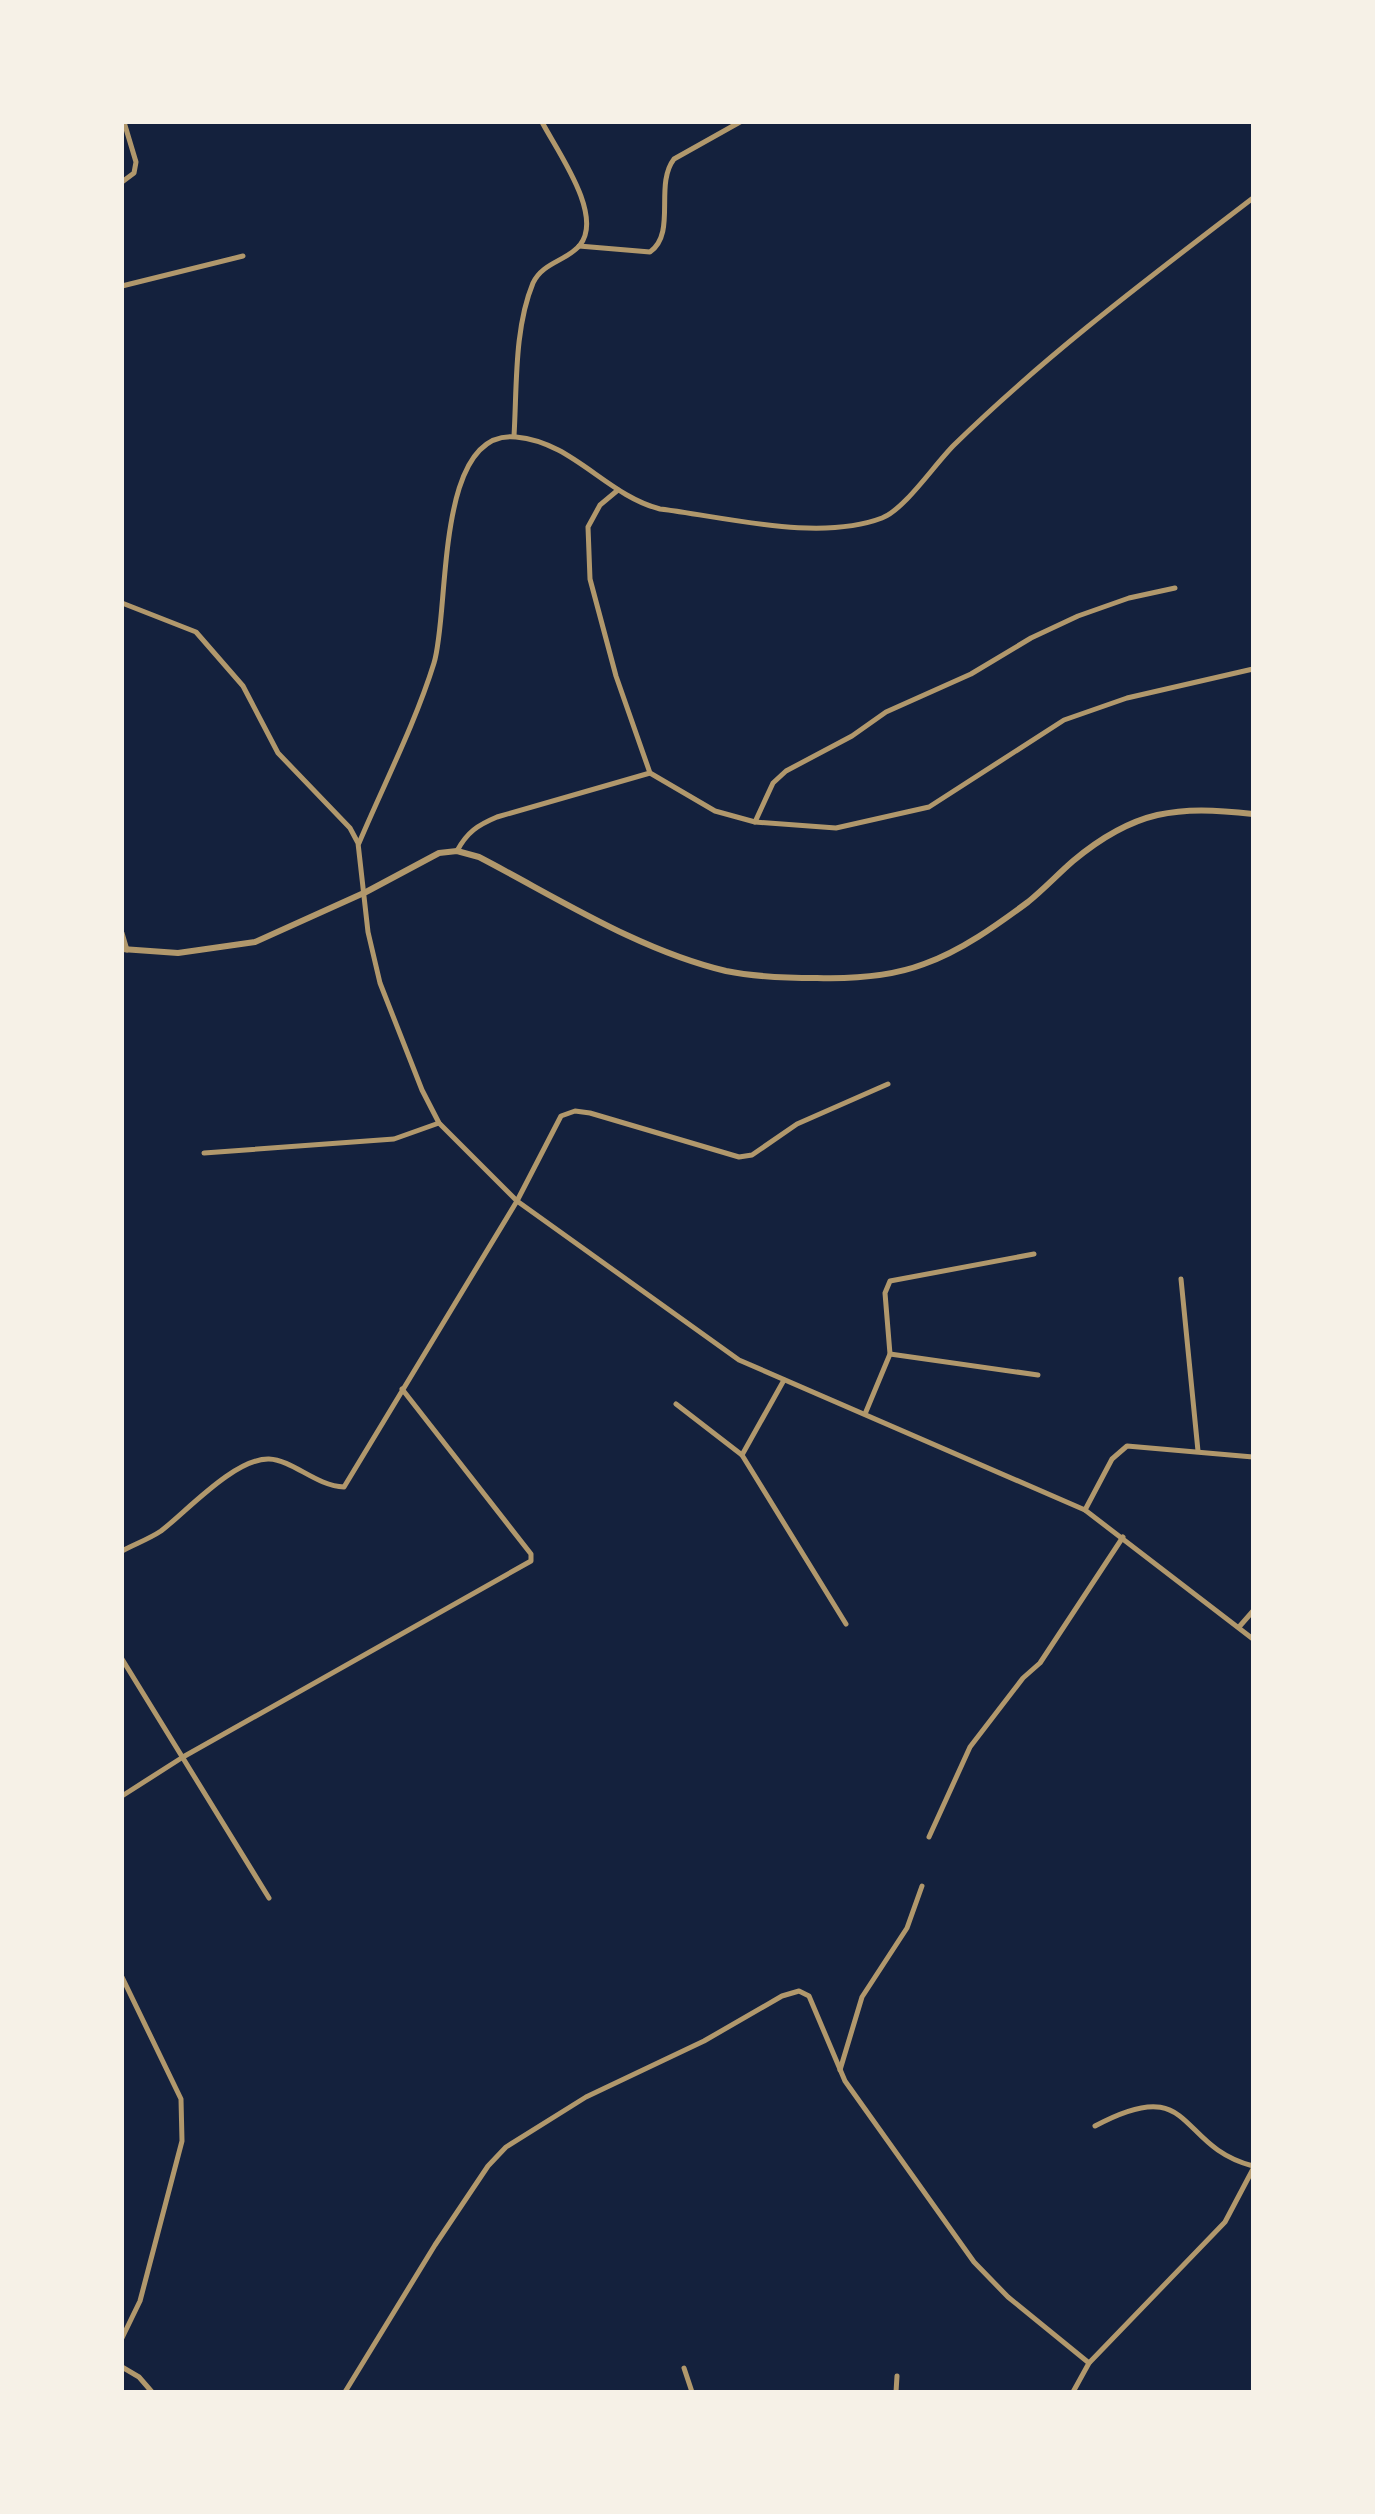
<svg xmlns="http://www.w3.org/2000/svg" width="1375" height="2514" viewBox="0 0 1375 2514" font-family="Helvetica,sans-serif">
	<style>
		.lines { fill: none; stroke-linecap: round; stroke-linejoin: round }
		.minor { stroke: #b1986c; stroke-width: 5 }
		.tertiary { stroke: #b1986c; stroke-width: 6 }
	</style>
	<rect width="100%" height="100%" fill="#14213d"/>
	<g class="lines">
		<g class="minor">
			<path d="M122 182 134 173 136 162 124 122"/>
			<path d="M579 246 650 252C677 233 654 185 674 159L740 122"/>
			<path d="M122 286 243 256"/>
			<path d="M514 436C517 387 514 329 533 283 543 262 567 261 580 245 604 215 557 151 542 122"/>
			<path d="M618 490 600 505 588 527 590 579 616 676 650 773 715 811 755 822 773 783 786 771 852 736 886 712 971 674 1031 638 1078 616 1129 598 1175 588"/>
			<path d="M122 603 196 632 243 686 278 753 350 828 358 843 368 932 380 983 422 1090 439 1123 517 1201 739 1360 1085 1510 1253 1639"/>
			<path d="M755 822 836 828 929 807 1064 720 1127 698 1253 669"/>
			<path d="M359 843C384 784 415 724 434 663 450 613 434 428 516 437 573 442 606 495 660 509 726 517 819 542 882 518 905 509 934 465 954 445 1047 354 1150 277 1253 198"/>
			<path d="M457 851C467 832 478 825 497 817L650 773"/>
			<path d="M122 933 127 950"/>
			<path d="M204 1153 394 1139 439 1123"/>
			<path d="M1181 1279 1198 1451"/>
			<path d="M890 1354 1038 1375"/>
			<path d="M676 1404 742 1455 846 1624"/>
			<path d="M865 1414 890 1354 885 1293 890 1281 1034 1254"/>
			<path d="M742 1455 784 1380"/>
			<path d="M1085 1510 1112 1459 1127 1446 1253 1457"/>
			<path d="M122 1551C135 1544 149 1539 161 1531 187 1511 235 1458 269 1459 293 1460 316 1486 344 1487L517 1201 561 1116 575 1111 590 1113 739 1157 752 1155 797 1124 888 1084"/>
			<path d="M1239 1627 1253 1611"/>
			<path d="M122 1659 269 1898"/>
			<path d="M122 1796 183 1757 531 1561V1554L402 1389"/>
			<path d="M929 1837 970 1747 1023 1678 1040 1663 1123 1537"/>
			<path d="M122 1977 181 2099 182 2141 140 2301 122 2338"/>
			<path d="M840 2070 862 1997 907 1928 922 1886"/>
			<path d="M1095 2126C1196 2072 1175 2146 1253 2166"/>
			<path d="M122 2367 139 2377 152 2392"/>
			<path d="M684 2368 692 2392"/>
			<path d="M345 2392 435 2245 488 2166 506 2147 586 2097 704 2041 782 1996 799 1991 809 1996 845 2081 974 2262 1008 2297 1089 2363"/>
			<path d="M896 2392 897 2376"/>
			<path d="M1073 2392 1089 2363 1225 2222 1253 2169"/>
		</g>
		<path class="tertiary" d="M122 949 178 953 255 942 366 892 439 853 457 851 479 857C558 898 638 950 726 971 755 977 788 978 817 978 853 979 890 977 924 964 961 951 997 925 1028 902 1044 889 1058 874 1073 861 1134 810 1177 805 1253 814"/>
	</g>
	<rect width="1375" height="2514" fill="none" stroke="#f6f1e7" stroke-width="248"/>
</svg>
